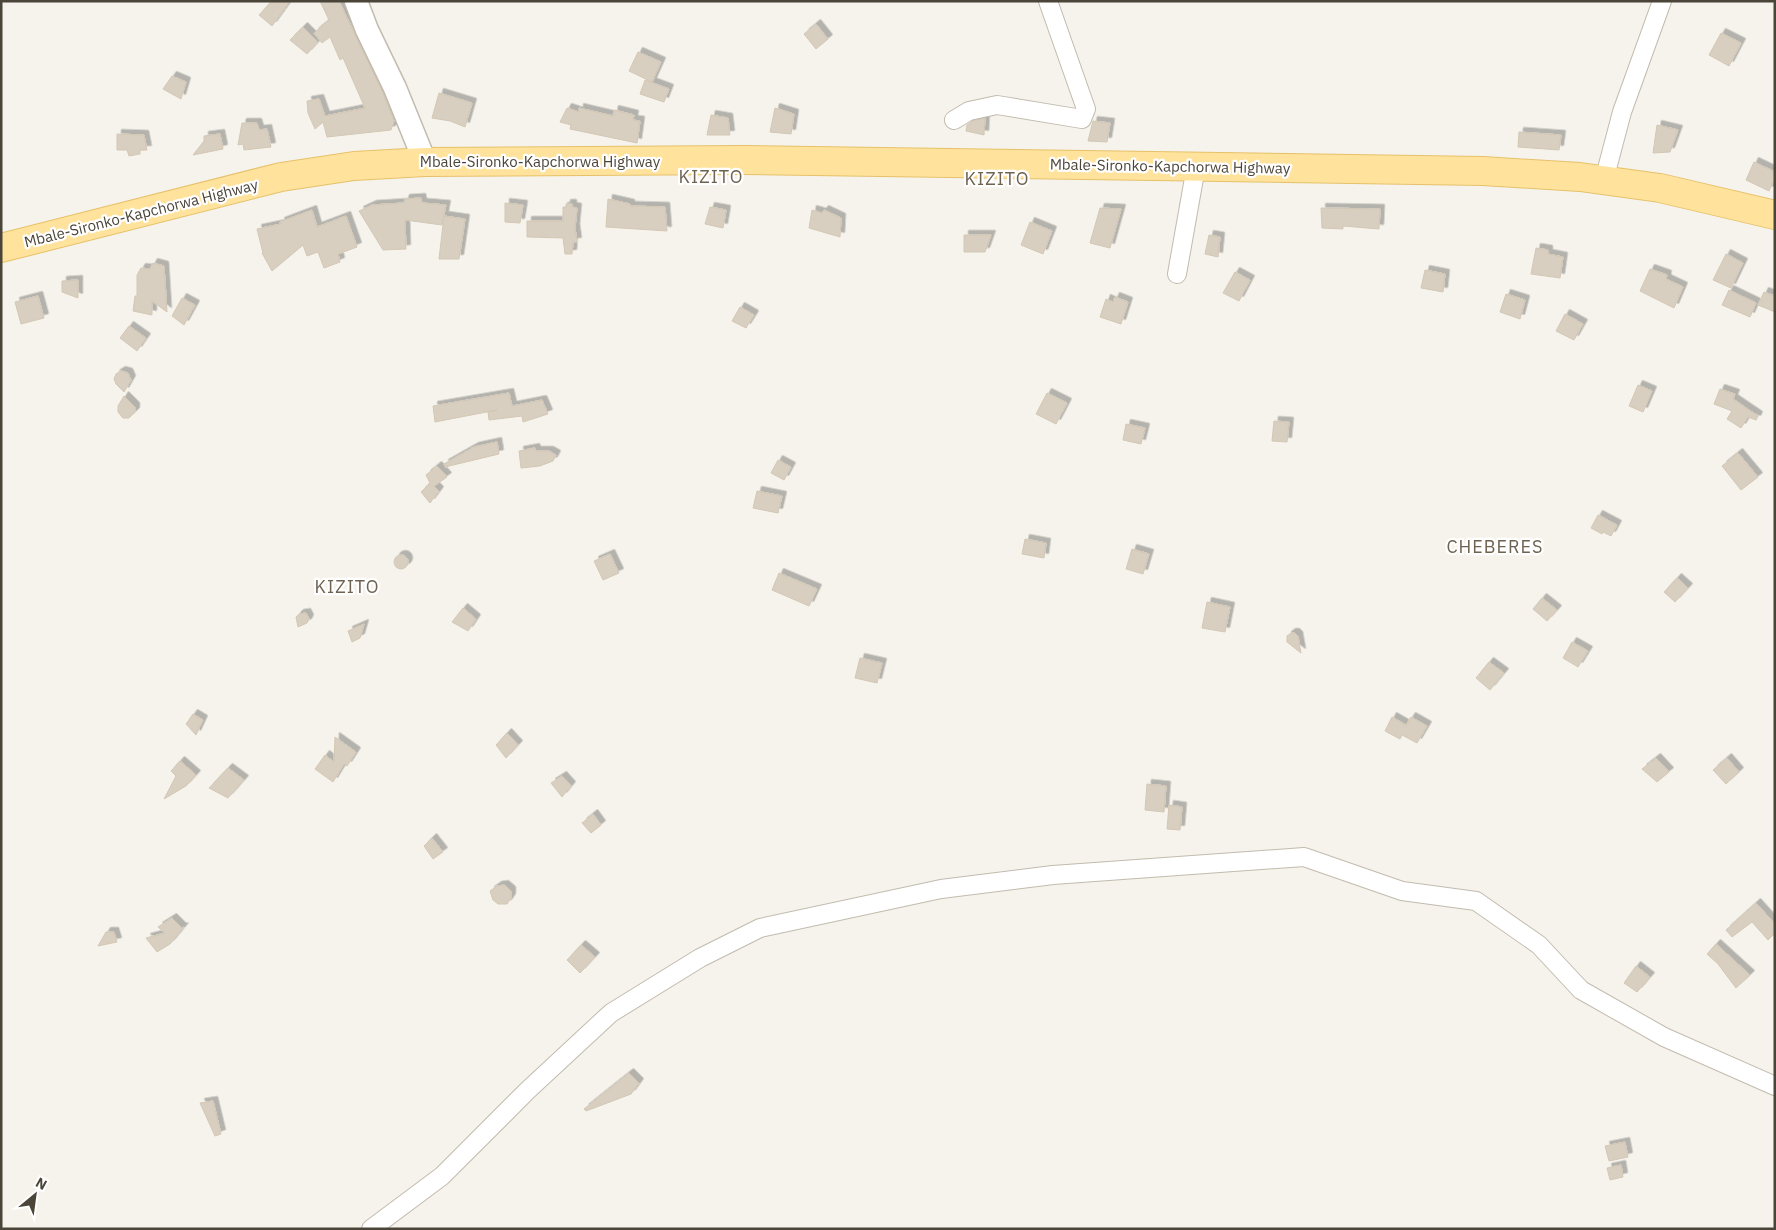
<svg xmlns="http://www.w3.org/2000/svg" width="1776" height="1230" viewBox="0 0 1776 1230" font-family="'IBM Plex Sans',sans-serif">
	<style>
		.building { fill: #d8cfc1; stroke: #d3c7b4; filter: url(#shadow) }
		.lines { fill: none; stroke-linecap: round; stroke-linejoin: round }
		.minor-casing { stroke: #c2bbae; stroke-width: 20 }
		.tertiary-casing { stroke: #c2bbae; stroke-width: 25 }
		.primary-casing { stroke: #e6c16a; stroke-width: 30 }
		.minor { stroke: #fff; stroke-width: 18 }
		.tertiary { stroke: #fff; stroke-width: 22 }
		.primary { stroke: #ffe39c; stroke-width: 28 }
		.labels { text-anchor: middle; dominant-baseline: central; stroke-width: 4.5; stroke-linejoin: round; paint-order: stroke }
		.street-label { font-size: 15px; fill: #4b4439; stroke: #fff }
		.quarter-label { font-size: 18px; letter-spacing: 1px; fill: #6e6250; stroke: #fff }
	</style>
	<defs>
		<filter id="shadow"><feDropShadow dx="4.5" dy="-4.5" stdDeviation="0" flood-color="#0004"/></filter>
	</defs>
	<rect width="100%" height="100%" fill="#f6f3ec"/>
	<g class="building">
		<path d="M272 1H290L272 26 259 15Z"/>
		<path d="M320 1H339L383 93 394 121 391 130 327 137 323 122 315 129 308 113 307 101 319 99 325 116 365 108 343 58 340 60 330 37 322 43 314 33 329 20Z"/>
		<path d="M816 24 828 39 816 49 804 34Z"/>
		<path d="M303 27 318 42 307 54 290 40Z"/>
		<path d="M1721 33 1741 43 1729 66 1709 55Z"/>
		<path d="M638 52 661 62 652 82 629 71Z"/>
		<path d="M172 76 186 82 181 99 163 89Z"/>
		<path d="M645 80 669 89 664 102 640 94Z"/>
		<path d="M439 93 472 103 465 127 450 121 432 118Z"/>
		<path d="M567 108 579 112V108L613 116 614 110 634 115 633 120 640 121 637 143 570 129 571 125 560 122Z"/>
		<path d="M775 108 794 114 791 134 770 132Z"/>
		<path d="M711 115 728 118 730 135H707Z"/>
		<path d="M985 118 984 135 966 131 967 125 973 121Z"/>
		<path d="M1093 121 1110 123 1107 142 1088 141Z"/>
		<path d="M242 123H257L259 130 267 129 271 147 244 150 243 144 238 145Z"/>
		<path d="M1657 125 1678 130 1670 152 1653 153Z"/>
		<path d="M1519 132 1561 135 1559 150 1518 147Z"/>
		<path d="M117 134 144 135 147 150H140V154L129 156 127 150H117Z"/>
		<path d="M220 134 223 149 193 155 204 141V136Z"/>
		<path d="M1754 162 1775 172V178L1769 191 1746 180Z"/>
		<path d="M421 198 422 203 446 205 442 225 405 220 406 249 383 250 359 211 372 205 404 203 405 199Z"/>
		<path d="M608 199 630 204V206L665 207 667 231 606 227Z"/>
		<path d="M505 203 523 205 520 223 505 222Z"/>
		<path d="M566 204H572V207L577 208 575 228 577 242H573L572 254H565L563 238 527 237V221H563V207H566Z"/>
		<path d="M710 207 726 210 723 228 705 224Z"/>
		<path d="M1100 208 1121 209 1110 248 1090 243Z"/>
		<path d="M1321 208 1380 209 1379 229 1343 226V229L1322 228Z"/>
		<path d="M312 210 317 227 346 216 357 247 338 254 340 262 324 268 318 252 307 256 303 245 272 271 262 253H263L257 229 281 224 280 222Z"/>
		<path d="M812 210 822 213 824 210 841 218 840 237 809 228Z"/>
		<path d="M444 216 465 219 459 259H439Z"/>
		<path d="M1030 222 1052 231 1043 254 1021 245Z"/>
		<path d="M964 235H991L985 252H964Z"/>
		<path d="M1209 235 1220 237 1218 257 1205 254Z"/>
		<path d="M1536 248 1548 250V254L1563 257 1560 278 1531 274Z"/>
		<path d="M1726 254 1743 263 1731 288 1713 280Z"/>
		<path d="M153 263 164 266 167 312 152 301V315L133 311 135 296H137V275L141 268 150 269Z"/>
		<path d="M1650 269 1667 275 1666 279 1683 287 1674 308 1640 291Z"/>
		<path d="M1425 270 1445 274 1443 292 1421 288Z"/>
		<path d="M1235 272 1250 280 1239 301 1223 293Z"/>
		<path d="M78 280V298L62 292V281Z"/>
		<path d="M1729 290 1756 303 1750 317 1722 305Z"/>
		<path d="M1764 292 1775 296V312L1758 305Z"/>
		<path d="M1506 294 1525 300 1520 319 1500 312Z"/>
		<path d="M38 296 44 318 21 324 15 302Z"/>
		<path d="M1115 297 1128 302 1121 324 1100 317 1106 299 1113 302Z"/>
		<path d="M182 298 195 305 184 325 172 316Z"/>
		<path d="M740 307 754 315 746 328 732 321Z"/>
		<path d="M1565 314 1583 324 1574 340 1556 331Z"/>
		<path d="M129 326 146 338 137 351 120 338Z"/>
		<path d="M121 371 128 373 131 380 124 392 116 384 114 379 116 374Z"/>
		<path d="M1638 385 1652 391 1643 412 1629 406Z"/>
		<path d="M1720 389 1735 394 1733 399 1758 416 1756 420 1748 417 1741 428 1727 419 1732 411 1714 404Z"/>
		<path d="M509 393 512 406 542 400 548 414 523 422 522 416 489 420 488 412 497 410 435 422 433 406Z"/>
		<path d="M1047 393 1067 403 1056 424 1036 414Z"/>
		<path d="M124 396 135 407V412L129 418H123L118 412V406Z"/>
		<path d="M1274 421 1289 422 1287 442 1272 441Z"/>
		<path d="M1126 424 1145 428 1141 444 1123 440Z"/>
		<path d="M497 442 499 454 445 467 444 464 474 447Z"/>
		<path d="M535 448 536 451H549L556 455 553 461 540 466 521 468 519 451Z"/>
		<path d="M1738 453 1758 477 1741 490 1722 466Z"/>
		<path d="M778 460 791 467 784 480 771 473Z"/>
		<path d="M437 466 447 477 434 486 439 491 430 503 421 492 430 483 426 475Z"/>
		<path d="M757 491 782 496 778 513 753 508Z"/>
		<path d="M1598 515 1617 525 1611 536 1603 532 1602 534 1591 528Z"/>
		<path d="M1025 539 1046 543 1044 558 1022 554Z"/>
		<path d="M1132 549 1149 554 1143 574 1126 569Z"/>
		<path d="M610 554 619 573 603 580 594 561Z"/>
		<circle cx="401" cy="562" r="7"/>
		<path d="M779 573 817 589 809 606 772 590Z"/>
		<path d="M1677 578 1688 588 1675 602 1664 592Z"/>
		<path d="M1542 598 1557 610 1547 621 1533 609Z"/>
		<path d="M1207 602 1230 607 1225 632 1202 628Z"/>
		<path d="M463 608 476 619 468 631 452 622Z"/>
		<path d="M306 613 309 619 307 623 298 627 296 617 299 614Z"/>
		<path d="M364 624 360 638 352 642 348 631Z"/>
		<path d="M1291 633H1295L1298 636 1301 653 1287 642V636Z"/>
		<path d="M1572 642 1588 651 1578 667 1563 658Z"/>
		<path d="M860 658 882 663 877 683 855 678Z"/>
		<path d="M1489 662 1504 673 1490 690 1476 678Z"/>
		<path d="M193 714 203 720 196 735 186 724Z"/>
		<path d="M1392 717 1406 725 1411 717 1427 726 1417 743 1402 735 1400 739 1385 731Z"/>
		<path d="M507 733 518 745 506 758 496 745Z"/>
		<path d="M335 737 356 752 347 766 344 764 333 782 315 769 325 755 334 762Z"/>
		<path d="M1656 758 1669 772 1657 782 1642 769Z"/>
		<path d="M1727 758 1739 772 1726 784 1713 770Z"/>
		<path d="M180 761 196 775 186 786 164 799 176 776 171 771Z"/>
		<path d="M228 768 244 780 228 798 209 788Z"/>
		<path d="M562 776 571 786 562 797 551 783Z"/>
		<path d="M1147 784 1166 786 1164 812 1145 810Z"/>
		<path d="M1169 805 1182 807 1180 830 1167 829Z"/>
		<path d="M593 814 601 825 591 833 582 823Z"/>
		<path d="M432 838 443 852 433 859 424 846Z"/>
		<path d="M504 885 511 891V898L507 904H498L493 900 490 891 497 886Z"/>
		<path d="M1756 903 1775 924V933L1768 940 1752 922 1732 937 1726 930Z"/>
		<path d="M172 918 182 928 184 927 170 944 157 952 146 938 165 933 158 927Z"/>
		<path d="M106 932H114L117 942 98 946Z"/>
		<path d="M1716 944 1750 975 1736 988 1718 964 1707 954Z"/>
		<path d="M581 945 595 957 580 973 567 960Z"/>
		<path d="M1636 966 1650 977 1637 992 1624 983Z"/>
		<path d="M629 1073 639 1083 631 1094 586 1111 584 1109Z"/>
		<path d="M213 1101 221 1134 215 1136 200 1103Z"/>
		<path d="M1625 1142 1628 1157 1609 1161 1605 1146Z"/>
		<path d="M1621 1165 1623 1177 1610 1180 1607 1168Z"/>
	</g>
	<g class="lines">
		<g class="minor-casing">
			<g id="minor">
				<path d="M954 120 969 111 997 105 1082 119 1086 109 1048 1"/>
				<path d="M1604 180 1622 112 1662 1"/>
				<path d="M1177 274 1196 167"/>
				<path d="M371 1229 442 1176 528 1090 611 1013 700 958 760 928 941 889 1053 875 1304 857 1402 891 1476 901 1539 945 1581 990 1664 1037 1775 1086"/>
			</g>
		</g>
		<g class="tertiary-casing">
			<path id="tertiary" d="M356 1 367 30 395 88 425 162"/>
		</g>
		<g class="primary-casing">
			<path id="primary" d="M1 248 281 177 354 166 425 162 742 160 1483 171 1580 177 1660 188 1775 215"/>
		</g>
		<use href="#minor" class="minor"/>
		<use href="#tertiary" class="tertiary"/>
		<use href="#primary" class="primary"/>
	</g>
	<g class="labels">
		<g class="street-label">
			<text x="540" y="161">Mbale-Sironko-Kapchorwa Highway</text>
			<text transform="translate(1170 166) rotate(1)">Mbale-Sironko-Kapchorwa Highway</text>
			<text transform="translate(141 213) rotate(-14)">Mbale-Sironko-Kapchorwa Highway</text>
		</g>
		<g class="quarter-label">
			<text x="711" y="176">KIZITO</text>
			<text x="997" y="178">KIZITO</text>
			<text x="1495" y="546">CHEBERES</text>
			<text x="347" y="586">KIZITO</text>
		</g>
	</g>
	<rect width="1776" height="1230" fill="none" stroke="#4b4439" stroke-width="5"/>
	<g transform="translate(35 1195) rotate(29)" stroke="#ffffff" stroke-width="4" paint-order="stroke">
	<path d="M0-4L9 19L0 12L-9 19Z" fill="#4b4439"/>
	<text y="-8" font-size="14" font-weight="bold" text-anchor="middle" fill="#4b4439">N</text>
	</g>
</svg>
